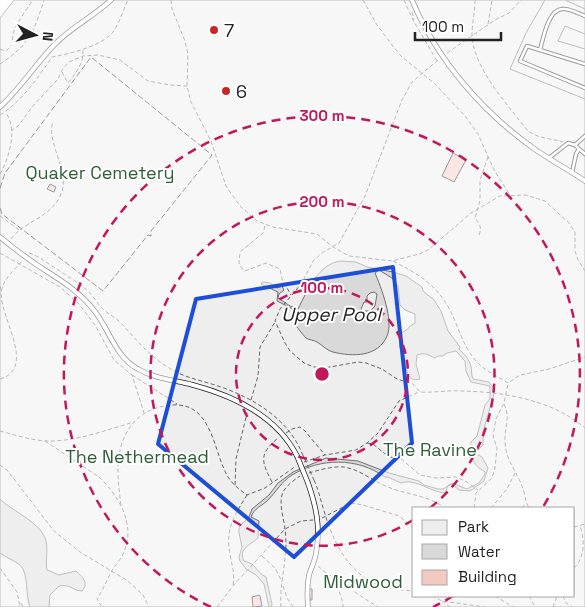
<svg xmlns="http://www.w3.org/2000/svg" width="585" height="607" viewBox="0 0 585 607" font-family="'Space Grotesk',sans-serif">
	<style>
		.green { fill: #eee; stroke: #6f6f6f; fill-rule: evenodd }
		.parking { fill: #ededed; stroke: #6f6f6f }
		.water { fill: #d9d9d9; stroke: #6f6f6f; fill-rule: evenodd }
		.building { fill: #f3c9c0; stroke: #222 }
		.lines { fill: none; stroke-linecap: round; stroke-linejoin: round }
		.service-casing { stroke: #222; stroke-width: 4.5 }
		.pedestrian-casing { stroke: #222; stroke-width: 5.5 }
		.path { stroke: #646464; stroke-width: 1; stroke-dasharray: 4 2.5; stroke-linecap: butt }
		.service { stroke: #fff; stroke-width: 2.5 }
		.pedestrian { stroke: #fff; stroke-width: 4 }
		.pedestrian-bridge-casing { stroke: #222; stroke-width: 5.5; stroke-linecap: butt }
		.path-bridge { stroke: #646464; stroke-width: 1; stroke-dasharray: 4 2.5; stroke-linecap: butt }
		.pedestrian-bridge { stroke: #fff; stroke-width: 4 }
		.fence { stroke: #222; stroke-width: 1; stroke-dasharray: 6 2.5; stroke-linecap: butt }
		.marked { fill: none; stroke: #1d4ed8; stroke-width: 4; stroke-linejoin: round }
		.ring { fill: none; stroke: #c2185b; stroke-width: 2.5; stroke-dasharray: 9 6 }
		.poi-dot { fill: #c62828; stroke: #fff; stroke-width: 2 }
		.labels { text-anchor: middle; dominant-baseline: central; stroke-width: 4; stroke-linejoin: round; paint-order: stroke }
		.poi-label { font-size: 18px; fill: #222; stroke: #fff; text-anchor: start }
		.park-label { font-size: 18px; fill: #2f5e38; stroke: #fff }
		.water-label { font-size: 19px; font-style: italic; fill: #222; stroke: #fff }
		.centre { fill: #c2185b; stroke: #fff; stroke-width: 2.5 }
		.ring-label { font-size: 15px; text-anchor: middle; font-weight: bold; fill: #c2185b; stroke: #fff; stroke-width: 4; stroke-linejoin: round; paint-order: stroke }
	</style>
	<rect width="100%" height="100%" fill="#fff"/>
	<path class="green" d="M14 0H585V607H0V18ZM414 508H574V596H414Z"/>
	<path class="parking" d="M545 0H565L585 9V34L565 26 558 41 585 49V99L510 69 526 33Z"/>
	<g class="water">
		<path d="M341 261 356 262 367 267 393 272 406 276 422 287 423 291 434 300 441 311 448 331 460 347 459 349C464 354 470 360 471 367 472 371 471 375 473 379L489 382 495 390 483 432V445L475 453 482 457 488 468 484 481 470 491 459 490 452 484 448 486 445 493C430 492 416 478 401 483L388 477H385C357 457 320 458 292 475 282 481 276 492 268 500 262 506 254 508 251 517L259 521 258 538C250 545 238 549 244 561 257 564 256 572 266 577L272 604 271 607H269L264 584 256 575 246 569 240 561 239 557 242 547 239 533V527L249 517 252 509 269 495 278 483 293 472 326 458 358 461 389 473 419 481 424 485 438 489H443L452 483 467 489 479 483 485 474V472C472 464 470 457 471 442L477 436 485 405 490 399V386L471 382 466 371 465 361 456 351 447 353 443 356H438L435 358C428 355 425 352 417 355L416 364 420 379C407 383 407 370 405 361 404 356 400 351 400 346 400 342 401 337 401 333 407 331 409 326 415 323V314L405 310 400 305 398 286 392 278 379 270 375 273C381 287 394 321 387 336 378 357 353 357 333 352 328 351 322 345 317 342 314 340 309 340 306 338 303 335 297 327 294 323L297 311 277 301 278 292 261 284 262 282 270 283 277 288 282 286 284 290 279 294 278 298 290 306 298 309C307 291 319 263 341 261ZM374 292 377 294 375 306 370 311H363L361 309 364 302H367V296L370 293Z"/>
		<path d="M0 499C12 511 38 521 45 538 49 546 45 560 47 570L59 575 76 571C83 577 89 583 82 591 73 591 72 584 59 586L50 595 49 607H30C25 595 29 573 20 565 14 560 6 558 0 553Z"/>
	</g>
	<g class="building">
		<path d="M453 153 466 160 454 182 442 176Z"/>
		<path d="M50 184 56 187 54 192 47 189Z"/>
		<path d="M309 589H312V600H310Z"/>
		<path d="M259 595 260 596 262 606 253 607 252 597Z"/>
	</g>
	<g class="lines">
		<g class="service-casing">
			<g id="service">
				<path d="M540 50C543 39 548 10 562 9 569 8 578 13 585 16"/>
				<path d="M585 64 527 46 520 61 585 88"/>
				<path d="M575 145 585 136"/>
				<path d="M579 149 585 154"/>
				<path d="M549 158 568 143 575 145 579 149 576 154 572 173"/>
			</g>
		</g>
		<g class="pedestrian-casing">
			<g id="pedestrian">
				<path d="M412 0C437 60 483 113 536 150 552 161 569 170 585 181"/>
				<path d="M0 107C21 88 36 63 56 43 72 27 94 16 111 0"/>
				<path d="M0 237C12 247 24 256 37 265 57 278 78 290 93 309 109 328 115 357 138 369 155 379 175 380 193 385 234 396 277 416 297 456"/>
				<path d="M308 607C307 596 307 586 309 575 311 568 315 561 316 553 321 528 316 506 308 483"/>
			</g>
		</g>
		<g class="path">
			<path d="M171 0 172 9 185 41 188 54 187 86 191 102 211 141 226 186 240 206 257 221 273 227 317 234 333 247 349 256 392 261 419 254 428 250 471 213 500 196 526 195 545 201 569 223 575 232V251L578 260 585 271"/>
			<path d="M363 0 377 25 392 45 401 56 435 84 465 116 478 134 494 170 510 195"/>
			<path d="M404 0 413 20 437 61"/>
			<path d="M475 0C475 12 472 23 472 35 473 68 508 105 527 130 538 139 550 138 563 142"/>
			<path d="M412 12 414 20"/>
			<path d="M488 24 492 0"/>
			<path d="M0 49 6 51C15 44 11 37 15 28 20 19 27 8 33 0"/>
			<path d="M447 53 495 20 509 13 521 0"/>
			<path d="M438 60 412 82 402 100 365 196 339 243 322 253 313 261 302 283 280 309 275 321 285 343 290 351 304 363 314 367 324 368 358 362 366 363 382 369 397 379 413 384 420 392C434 393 448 390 462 391 505 392 552 400 585 428"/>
			<path d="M0 64C29 45 34 32 44 0"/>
			<path d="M62 72 68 83C76 73 84 63 83 50"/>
			<path d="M0 115C21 102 38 78 52 57 69 54 102 46 113 32 120 22 123 10 128 0"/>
			<path d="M11 131 19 125 32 107 58 79 62 70 69 62 83 56 98 55 120 60 148 81 170 85 187 86"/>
			<path d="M0 174C9 158 18 130 6 113"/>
			<path d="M0 216 19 230"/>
			<path d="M265 226 263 233 240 252 239 263 243 270 245 271 266 263 280 269 282 279 291 295"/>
			<path d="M479 235C482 228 480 224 475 218L480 201V180L488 157"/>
			<path d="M11 239C24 222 47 218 58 200 75 174 45 146 53 121"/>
			<path d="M0 253 60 287 78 303 95 325 114 360 132 375 144 413"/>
			<path d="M29 253C37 255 44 261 52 266 64 274 78 282 89 292 94 297 98 305 104 310 109 314 114 317 119 321 135 338 148 355 169 368 183 377 199 380 215 385 250 396 287 417 302 453"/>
			<path d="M393 261C418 274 436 284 450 310 459 328 464 350 479 364 487 372 499 377 508 383L520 375 549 369 585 357"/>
			<path d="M0 286 1 292"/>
			<path d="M132 375 177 404"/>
			<path d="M0 379C37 368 0 318 1 292 4 277 15 270 23 260"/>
			<path d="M251 400 258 376 260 347 275 322"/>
			<path d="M504 404C511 418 504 428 505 442 506 461 516 470 522 486 525 493 525 501 529 508"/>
			<path d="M0 431C15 435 31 440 46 441 75 442 106 430 134 422"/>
			<path d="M286 433 292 429 300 427 305 431 325 455"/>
			<path d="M45 441 99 477C118 495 135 523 125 549 123 557 117 563 113 569 107 579 103 590 97 599L102 607"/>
			<path d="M367 443 373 444 389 457 400 458 420 475 436 478 456 477 467 482 478 490"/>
			<path d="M304 462 325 455 356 450 367 443 378 433 399 401 419 392"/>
			<path d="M0 465 7 470 54 531 80 552 128 581 143 595 149 607"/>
			<path d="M309 473C318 470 334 466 343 467 360 469 372 481 388 487 407 495 428 495 445 508"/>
			<path d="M314 480C319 491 321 502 325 514 333 541 348 572 376 584 388 589 401 590 414 591"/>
			<path d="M272 482C261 461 259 454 278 438"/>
			<path d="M235 485 236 459 247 413"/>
			<path d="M121 505C117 475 113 443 137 419 147 410 159 406 172 405 213 402 213 452 228 477 233 485 240 490 247 495L265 488 296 466"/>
			<path d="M474 508 476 493 492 478 495 468 497 448 493 436 496 419 504 403 508 384"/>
			<path d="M491 508 507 489 515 473"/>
			<path d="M522 508 526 503"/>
			<path d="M322 518 351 503 363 505 399 516 414 528"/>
			<path d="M574 527 585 524"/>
			<path d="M262 556 275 568 282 582"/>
			<path d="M318 566 327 574 347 583 356 593 378 607"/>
			<path d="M0 568 17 592 20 607"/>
			<path d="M574 568C585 558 585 539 580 526"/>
			<path d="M336 579C336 589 343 596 343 607"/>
			<path d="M233 585C235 572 232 567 230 554 225 529 234 516 247 495"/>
			<path d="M283 586 287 598 293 607"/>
			<path d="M432 596 442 601 485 607"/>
			<path d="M495 596 513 607H518"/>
			<path d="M529 596 535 607"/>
			<path d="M563 596 566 603 572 607"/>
			<path d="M442 601 450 607"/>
			<path d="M21 603 23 607"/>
			<path d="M217 607 233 586 285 529 301 521 313 520"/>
			<path d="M281 607C279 581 289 556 285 530 284 518 278 503 283 492 287 485 294 480 300 476"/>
			<path d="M553 607 557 596"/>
		</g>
		<use href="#service" class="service"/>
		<use href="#pedestrian" class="pedestrian"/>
		<g class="pedestrian-bridge-casing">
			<path id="pedestrian-bridge" d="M297 456 308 483"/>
		</g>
		<path class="path-bridge" d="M302 453 314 480"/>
		<use href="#pedestrian-bridge" class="pedestrian-bridge"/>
		<path class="fence" d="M0 188 5 173 91 57 212 155 151 231V236L148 235 103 291 2 214 0 207"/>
	</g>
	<path d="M0 0H585V607H0ZM393 267 412 443 294 557 158 444 196 299Z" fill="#fff" fill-opacity=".55" fill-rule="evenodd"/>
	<path class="marked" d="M393 267 412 443 294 557 158 444 196 299Z"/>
	<g class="ring">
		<circle cx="322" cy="374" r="86"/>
		<path d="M413 520A172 172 0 1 1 430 508"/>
		<path d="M453 596A258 258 0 0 1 433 607M211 607A258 258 0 1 1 543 507"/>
	</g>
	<g class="poi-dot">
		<circle cx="214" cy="30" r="5"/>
		<circle cx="226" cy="91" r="5"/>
	</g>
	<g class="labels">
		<g class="poi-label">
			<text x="224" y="30">7</text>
			<text x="236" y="91">6</text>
		</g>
		<g class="park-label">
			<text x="100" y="172">Quaker Cemetery</text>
			<text x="430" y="449">The Ravine</text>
			<text x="137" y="456">The Nethermead</text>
			<text x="363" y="581">Midwood</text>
		</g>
		<g class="water-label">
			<text x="331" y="314">Upper Pool</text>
		</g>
	</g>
	<circle cx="322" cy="374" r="8" class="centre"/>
	<g class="ring-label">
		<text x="322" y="121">300 m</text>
		<text x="322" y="207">200 m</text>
		<text x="322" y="293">100 m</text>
	</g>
	<rect x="412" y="507" width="162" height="90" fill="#ffffff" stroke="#a7a7a7"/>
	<rect x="422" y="520" width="25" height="15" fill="#eeeeee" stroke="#a7a7a7"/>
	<text x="458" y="532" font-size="15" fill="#222222">Park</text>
	<rect x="422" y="544" width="25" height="15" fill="#d9d9d9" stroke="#a7a7a7"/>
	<text x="458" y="557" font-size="15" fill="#222222">Water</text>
	<rect x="422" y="570" width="25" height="15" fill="#f3c9c0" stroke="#a7a7a7"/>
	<text x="458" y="582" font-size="15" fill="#222222">Building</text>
	<g transform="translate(35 35) rotate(96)" stroke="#ffffff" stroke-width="4" paint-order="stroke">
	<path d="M0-4L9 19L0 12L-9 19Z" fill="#222222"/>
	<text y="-8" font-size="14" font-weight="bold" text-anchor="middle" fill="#222222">N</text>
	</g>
	<path d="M415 32v8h86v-8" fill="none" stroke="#222222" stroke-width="2.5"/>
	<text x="422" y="32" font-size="15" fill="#222222" stroke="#ffffff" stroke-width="4" paint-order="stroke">100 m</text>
</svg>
